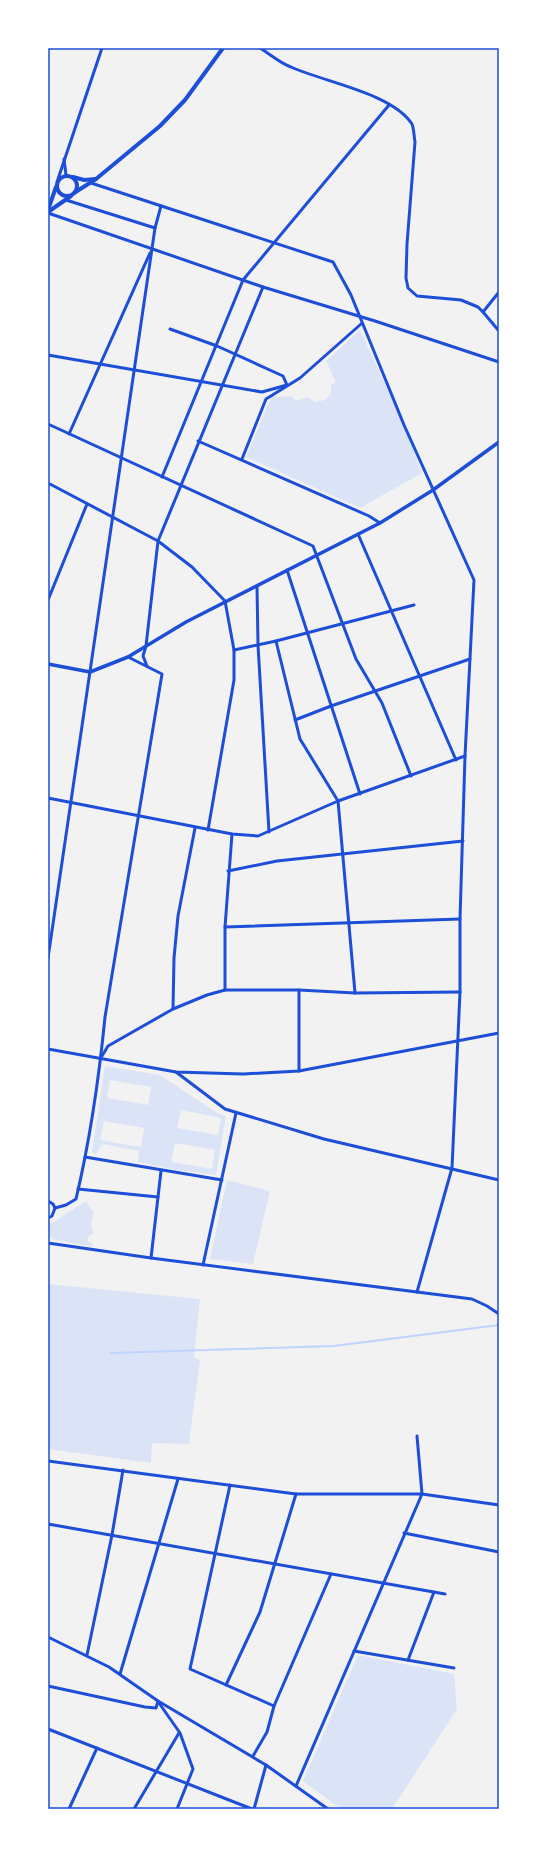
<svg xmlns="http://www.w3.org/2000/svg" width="547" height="1857" viewBox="0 0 547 1857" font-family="Overpass,sans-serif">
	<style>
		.green { fill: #dbe4f7; fill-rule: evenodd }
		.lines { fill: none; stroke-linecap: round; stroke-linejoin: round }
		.stream { stroke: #bfd3fe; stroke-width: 2 }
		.minor { stroke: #1d4ed8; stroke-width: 3 }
		.tertiary { stroke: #1d4ed8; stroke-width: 3.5 }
		.secondary { stroke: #1d4ed8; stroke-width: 4 }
		.neatline { fill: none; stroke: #1d4ed8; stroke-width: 1.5 }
	</style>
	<rect width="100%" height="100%" fill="#f2f2f2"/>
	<g class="green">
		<path d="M360 330 404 425 422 473 360 508 246 457 271 397 291 396 296 401 308 397 315 402 325 400 331 393V385L336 382 326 361Z"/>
		<path d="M105 1066 160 1075 217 1113 226 1116 216 1175 176 1170 138 1162 139 1151 102 1144 96 1154 92 1152ZM110 1080 151 1087 148 1105 107 1098ZM181 1110 221 1118 218 1135 177 1128ZM104 1121 144 1128 141 1147 100 1140ZM175 1143 215 1150 212 1169 171 1162Z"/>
		<path d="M227 1180 270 1191 253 1264 210 1259Z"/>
		<path d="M86 1201 94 1213 91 1224 93 1233 88 1237 87 1240 93 1244 92 1247 52 1239 49 1232V1225Z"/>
		<path d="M48 1284 200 1299 194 1357 200 1360 189 1444 152 1443 151 1463 48 1449Z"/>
		<path d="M358 1655 454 1674 457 1709 392 1809H341L303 1781Z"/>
	</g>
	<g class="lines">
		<path class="stream" d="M111 1353 334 1346 499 1325"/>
		<g class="minor">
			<path d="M260 48C270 54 280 63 291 67 324 82 392 93 412 124 414 129 414 137 415 142L407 244 406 278 408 288 417 296 461 300 478 307 483 312"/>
			<path d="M64 159 66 175"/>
			<path d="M57 182 102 48"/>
			<path d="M91 183 333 262 351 295 404 425 474 580 465 756 460 919V992L452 1168 417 1292"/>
			<path d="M66 200 155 228"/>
			<path d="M48 213 263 287 375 321 499 362"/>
			<path d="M499 292 483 312 499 331"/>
			<path d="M48 355 262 392 287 385 283 376 217 346 170 329"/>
			<path d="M48 424 313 546 356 659 382 703 411 776"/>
			<path d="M69 434 150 253"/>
			<path d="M198 441 369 516 380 523"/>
			<path d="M242 459 266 399 300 378 361 324"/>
			<path d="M162 477 243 280 389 105"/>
			<path d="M48 483 158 541 192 567 225 601 234 650V680L208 830"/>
			<path d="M358 534 456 760"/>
			<path d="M287 570 360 794"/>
			<path d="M257 586 258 645 269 832"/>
			<path d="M48 600 87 504"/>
			<path d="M276 641 300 739 338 801 355 993"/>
			<path d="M234 650 276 641 414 605"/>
			<path d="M147 666 143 656 146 646 158 541 263 287"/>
			<path d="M295 720 331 706 470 659"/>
			<path d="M48 798 232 834 258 836 338 801 465 756"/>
			<path d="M228 871 277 861 463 841"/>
			<path d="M225 927 460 919"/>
			<path d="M48 958 155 228 161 206"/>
			<path d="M225 990V927L232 834"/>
			<path d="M173 1009 174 958 178 916 195 828"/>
			<path d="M48 1049 176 1072 243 1074 299 1071 499 1033"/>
			<path d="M102 1056 108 1046 173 1009 207 995 225 990H299L355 993 460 992"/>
			<path d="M299 1071V990"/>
			<path d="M176 1072 225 1109 324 1139 499 1180"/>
			<path d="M85 1157 222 1180"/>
			<path d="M78 1189 158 1197"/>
			<path d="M48 1201 53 1204 55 1208 52 1216 48 1218"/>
			<path d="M55 1208 66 1205 76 1199C90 1140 99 1078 105 1017L162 674 128 657"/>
			<path d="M48 1243 151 1258 472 1299 487 1306 499 1314"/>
			<path d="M151 1258 161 1171"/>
			<path d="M203 1265 236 1113"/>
			<path d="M417 1436 422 1494 499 1505"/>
			<path d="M48 1461 296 1494H422L296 1786"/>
			<path d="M230 1485 190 1669 274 1706"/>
			<path d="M48 1524 445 1594"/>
			<path d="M404 1533 499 1552"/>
			<path d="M48 1637 109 1667 158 1701 266 1765 328 1809"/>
			<path d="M354 1651 454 1668"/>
			<path d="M87 1655 112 1535 123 1470"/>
			<path d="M408 1660 434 1592"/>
			<path d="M120 1674 178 1479"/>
			<path d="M226 1685 260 1612 296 1494"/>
			<path d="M48 1686 145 1707 156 1708 158 1701"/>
			<path d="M159 1703 180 1733 193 1769 177 1809"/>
			<path d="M48 1729 252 1809"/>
			<path d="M253 1756 267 1732 274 1706 331 1574"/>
			<path d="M69 1809 97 1748"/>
			<path d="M134 1809 179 1733"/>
			<path d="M254 1809 266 1765"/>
		</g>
		<path class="tertiary" d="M48 664 90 672 128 657 186 622 380 523 433 490 499 442"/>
		<g class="secondary">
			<circle cx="67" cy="186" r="10"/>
			<path d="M73 177 84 180 96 179"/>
			<path d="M74 193 96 179 160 126 185 100 223 48"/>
			<path d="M48 210 56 187"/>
			<path d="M48 212 71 196"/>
		</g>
	</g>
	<rect width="547" height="1857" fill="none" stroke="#ffffff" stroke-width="98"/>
	<rect x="49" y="49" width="449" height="1759" class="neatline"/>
</svg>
